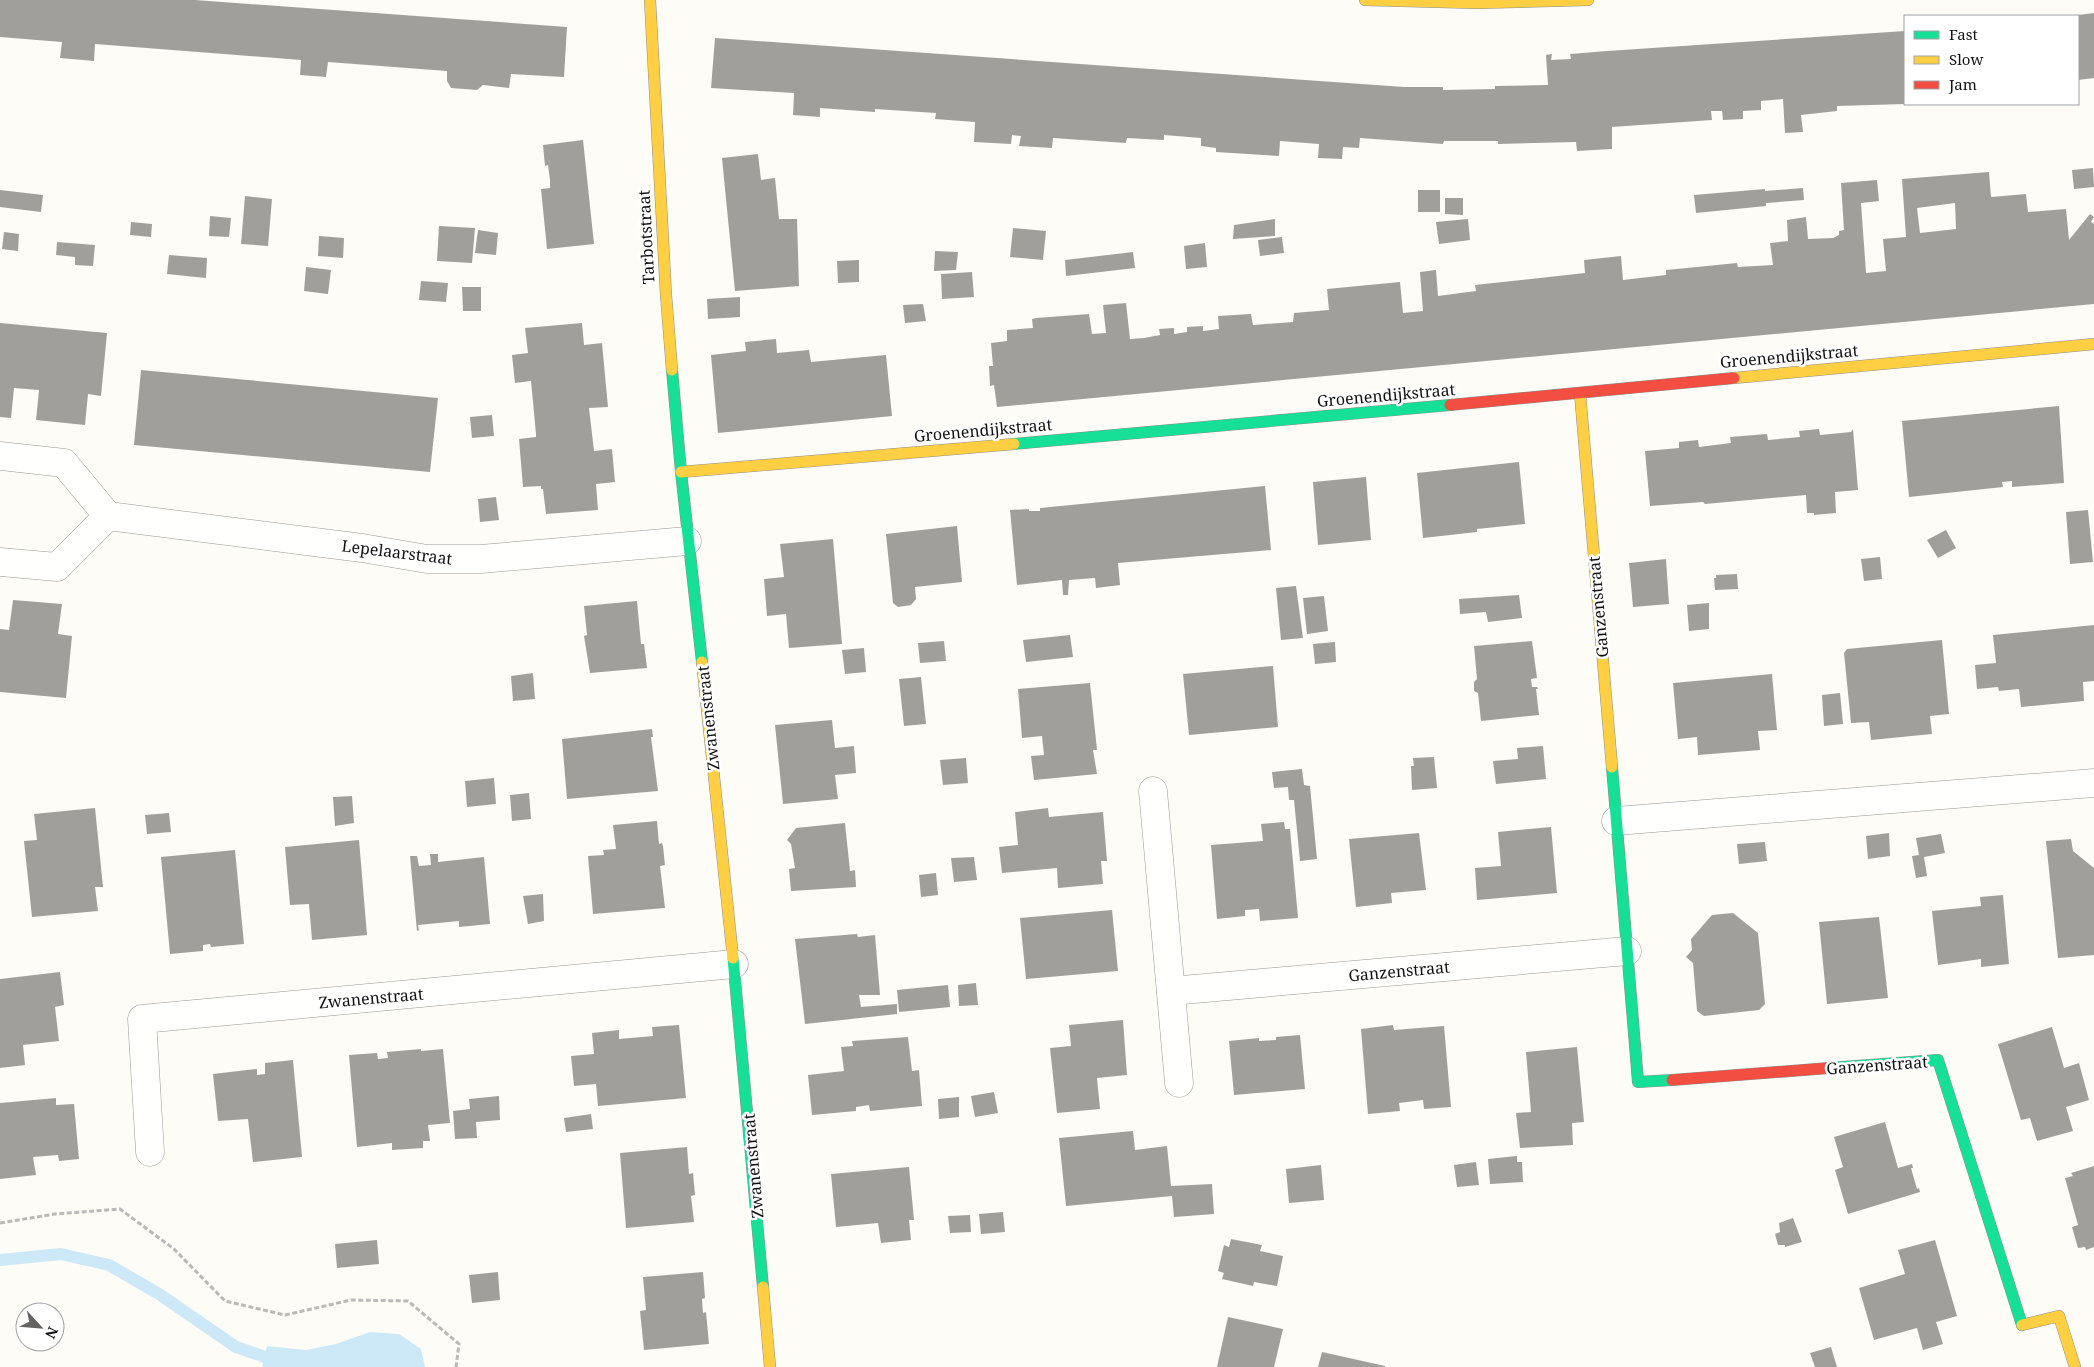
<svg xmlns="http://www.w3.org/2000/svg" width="2094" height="1367" viewBox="0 0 2094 1367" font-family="'Noto Serif',serif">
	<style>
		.water { fill: #cde8f7 }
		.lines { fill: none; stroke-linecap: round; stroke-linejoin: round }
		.stream { stroke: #cde8f7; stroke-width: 12 }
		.building { fill: #a19f9c; fill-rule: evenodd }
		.street-casing { stroke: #979795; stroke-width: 29 }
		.fast-casing { stroke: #8e8d8b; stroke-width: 12 }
		.slow-casing { stroke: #8e8d8b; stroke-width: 12 }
		.jam-casing { stroke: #8e8d8b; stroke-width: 12 }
		.path { stroke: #b9b9b8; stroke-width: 3; stroke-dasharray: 5 2.5; stroke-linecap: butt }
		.street { stroke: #fffffe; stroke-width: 28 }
		.fast { stroke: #16e098; stroke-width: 11 }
		.slow { stroke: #ffcf43; stroke-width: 11 }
		.jam { stroke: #f24e42; stroke-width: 11 }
		.labels { text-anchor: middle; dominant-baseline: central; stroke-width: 5; stroke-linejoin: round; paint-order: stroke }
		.street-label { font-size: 16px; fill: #111; stroke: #fff }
	</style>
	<rect width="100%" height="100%" fill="#fdfcf7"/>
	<path class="water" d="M370 1332 399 1334 421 1349 425 1367H262L267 1346 306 1350 336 1344Z"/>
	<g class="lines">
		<path class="stream" d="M0 1260 61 1254 109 1265 159 1294 236 1347 265 1357"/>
	</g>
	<g class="building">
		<path d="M0 0H195L567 27 564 77 511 74 509 88 483 85 477 90 451 88 447 81V71L328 62 326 77 300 75 301 60 95 44 94 61 60 58 62 42 0 37Z"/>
		<path d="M2094 13V78L2078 80V15Z"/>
		<path d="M1905 31V104L1837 106V111L1801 115 1803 132 1785 133 1783 99 1761 101V110L1743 111V119L1723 120 1722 111H1711L1712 120 1612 127V149L1577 151 1576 142 1498 144V141H1444L1443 144 1360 138 1359 148 1343 147 1342 159 1318 158 1319 144 1280 141 1279 156 1216 152V148L1201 146V138L1164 135V140L1127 138 1126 143 1053 138 1052 148 1019 146 1021 136 1012 135 1011 144 974 142 975 122 935 119 936 113 875 109V112L820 108V117L793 115 794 93 711 88 715 38 1404 87H1443V90L1495 89V86L1548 85 1546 55 1552 54 1551 60 1571 59 1570 54 1607 51Z"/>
		<path d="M583 140 594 244 547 249 541 189 550 188V180L548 165 545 166 543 145Z"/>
		<path d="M758 154 761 180 775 178 779 219H797L799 286 735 291 722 158Z"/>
		<path d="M2093 168 2094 187 2074 189 2072 170Z"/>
		<path d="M1989 172 1991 197 2026 194 2028 212 2066 209 2069 240 2090 214 2094 217 2091 222 2094 224V304L997 407 994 385 990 386 989 366H993L991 343 1007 341V330L1033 328 1032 319 1036 318 1089 314 1092 334 1106 333 1103 305 1126 303 1130 339 1144 338 1160 335 1159 329 1174 328V334L1187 332V327L1203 326V331L1219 329 1218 316 1251 314 1253 325 1293 322 1294 313 1329 310 1327 289 1400 282 1403 313 1423 311 1420 272 1436 270 1438 296 1476 291 1475 285 1585 273 1584 260 1621 256 1623 280 1666 275V270L1697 267 1737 263 1738 267 1773 265 1770 243 1788 241 1787 220 1806 217 1808 239 1833 238 1839 235V231L1844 230 1841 183 1877 180 1879 201 1861 203 1866 273 1886 271 1883 239 1906 237 1902 179ZM1955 203 1956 229 1920 233 1917 208Z"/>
		<path d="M1803 188 1804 200 1766 203V206L1696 213 1694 195 1765 189V191Z"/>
		<path d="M0 190 43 195 41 212 0 207Z"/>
		<rect x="1418" y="190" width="22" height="22"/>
		<path d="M245 196 272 199 268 246 241 244Z"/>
		<path d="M1445 198H1463V215L1445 214Z"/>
		<path d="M210 216 231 218 229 237 209 236Z"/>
		<path d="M1275 219V236L1233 239 1234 225Z"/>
		<path d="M1468 219 1470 240 1439 244 1436 222Z"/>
		<path d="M131 222 152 224 151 237 130 235Z"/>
		<path d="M439 226 475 228 472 263 437 261Z"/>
		<path d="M1013 228 1046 231 1043 260 1010 257Z"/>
		<path d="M478 230 498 233 496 255 475 253Z"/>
		<path d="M4 232 19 234 18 251 2 249Z"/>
		<path d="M319 236 344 238 343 258 318 256Z"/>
		<path d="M1282 237 1284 253 1260 256 1258 240Z"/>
		<path d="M57 242 95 245 93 266 75 265V257L56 255Z"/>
		<path d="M1205 243 1207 267 1186 269 1184 246Z"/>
		<path d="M935 251 958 252 956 270 934 271Z"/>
		<path d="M1133 252 1135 268 1066 276 1065 260Z"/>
		<path d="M169 255 207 258 206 278 167 274Z"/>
		<path d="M859 260V282L838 283 837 261Z"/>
		<path d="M306 267 331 270 328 294 304 291Z"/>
		<path d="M972 272 974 297 942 299 941 274Z"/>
		<path d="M421 281 448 283 446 302 419 300Z"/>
		<path d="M462 287H481V311H463Z"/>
		<path d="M740 297V317L708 319 707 299Z"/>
		<path d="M923 304 926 321 905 323 903 305Z"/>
		<path d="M0 323 107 333 101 396 88 394 85 425 36 420 39 390 14 388 11 418 0 417Z"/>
		<path d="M582 323 584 345 602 343 608 407 589 408 594 451 612 449 615 482 596 484 598 510 546 514 543 489H541V486L523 487 519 439 536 437V434L531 381 515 383 512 355 528 353 525 328Z"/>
		<path d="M776 339 777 353 809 350 811 362 886 355 892 416 718 433 711 355 746 351 745 342Z"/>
		<path d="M141 370 438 398 430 472 134 445Z"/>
		<path d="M2059 406 2064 483 2012 487V481L2002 482 2003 487 1909 497 1902 421Z"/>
		<path d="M492 415 494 436 472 438 470 417Z"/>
		<path d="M1819 429 1820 435 1851 432 1853 429 1858 490 1835 492 1836 513 1814 515V513H1807L1806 495 1705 504 1703 502 1650 506 1645 451 1679 448V442L1698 440 1699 447 1731 443 1730 437 1767 434 1768 440 1800 437 1799 431Z"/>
		<path d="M1519 462 1525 524 1477 529V532L1423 538 1417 473Z"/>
		<path d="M1366 477 1371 540 1318 545 1313 482Z"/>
		<path d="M1265 486 1271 550 1118 563 1120 585 1096 588 1095 578 1069 580 1068 595H1063L1062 580 1017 585 1010 510 1029 509V511H1040V508Z"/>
		<path d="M496 497 499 520 480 522 478 499Z"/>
		<path d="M2088 510 2093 562 2070 564 2066 512Z"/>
		<path d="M957 526 962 582 915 587 916 599 911 605 898 607 893 603 886 534Z"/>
		<path d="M1946 530 1956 548 1938 558 1927 540Z"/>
		<path d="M833 539 842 644 789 648 786 614 767 616 764 579 784 577 780 544Z"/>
		<path d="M1880 557 1882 579 1864 581 1861 559Z"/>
		<path d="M1666 559 1669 604 1633 607 1629 563Z"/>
		<path d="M1737 574 1738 589 1715 590 1714 578H1716V575Z"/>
		<path d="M1296 586 1303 638 1281 640 1276 588Z"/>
		<path d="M1519 595 1522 618 1488 622 1486 612 1460 614 1459 599Z"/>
		<path d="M1324 596 1328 631 1307 634 1303 598Z"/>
		<path d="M13 600 62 604 58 634 72 636 66 698 0 692V629L9 630Z"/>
		<path d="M637 601 641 644H644L647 668 590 673 584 636 587 635 584 606Z"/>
		<path d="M1709 603V629L1689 631 1687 605Z"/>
		<path d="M2094 625V681L2083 682 2084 701 2021 707 2019 689 1999 691 1998 687 1977 689 1975 665 1996 663 1993 635Z"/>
		<path d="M1070 635 1073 657 1026 662 1023 640Z"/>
		<path d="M1942 640 1949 714 1930 716 1932 734 1871 740 1869 722 1851 723 1844 653 1847 649Z"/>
		<path d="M944 641 946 661 920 663 918 643Z"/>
		<path d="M1532 641 1537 678 1531 679 1532 687H1537L1538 689H1536L1539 715 1481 721 1478 693 1474 691V682L1477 679 1474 646Z"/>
		<path d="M1335 642 1336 662 1315 664 1313 644Z"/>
		<path d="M864 648 866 672 845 674 842 650Z"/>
		<path d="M1273 666 1278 727 1189 735 1183 674Z"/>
		<path d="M533 673 535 699 513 701 511 676Z"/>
		<path d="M1772 674 1777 730 1758 731 1760 750 1698 755 1697 737 1678 739 1673 683Z"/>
		<path d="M921 677 926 724 904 726 899 679Z"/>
		<path d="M1090 683 1097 750H1093L1097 774 1034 780 1031 756 1044 755 1042 736 1022 738 1018 689Z"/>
		<path d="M1840 693 1843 724 1824 726 1822 695Z"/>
		<path d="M832 720 835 748 854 746 856 773 835 775 838 799 783 804 775 725Z"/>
		<path d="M652 729 653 737H651L658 791 567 799 562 739Z"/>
		<path d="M1543 746 1546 779 1496 784 1493 761 1518 759 1517 748Z"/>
		<path d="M1434 757 1437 788 1412 790 1411 766H1414L1413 758Z"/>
		<path d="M966 758 968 783 943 785 940 760Z"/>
		<path d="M1302 769 1304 785 1310 786 1317 859 1300 861 1294 800H1289L1288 787 1274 788 1272 772Z"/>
		<path d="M494 778 496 804 467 807 465 781Z"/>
		<path d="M529 793 531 819 512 821 510 795Z"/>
		<path d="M352 796 354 823 335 826 333 797Z"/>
		<path d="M95 808 103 887H95L98 911 32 917 24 841 37 840 34 814Z"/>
		<path d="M1048 808 1049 817 1103 812 1107 861H1101L1103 884 1058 888 1057 868 1002 873 999 847 1018 845 1015 812Z"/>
		<path d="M169 813 171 832 147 834 145 815Z"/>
		<path d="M657 821 659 844 662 843 663 846 665 865 660 866 665 908 593 914 588 856 604 855 603 850 616 849 613 825Z"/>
		<path d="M1284 822 1285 829H1290L1298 918 1260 921 1259 909 1245 910V916L1217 919 1211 845 1263 841 1261 824Z"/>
		<path d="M845 823 850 871 855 870 856 887 791 891 789 869 795 868 791 844 787 840 796 828Z"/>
		<path d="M1551 827 1557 893 1477 900 1475 868 1501 866 1498 832Z"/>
		<path d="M1419 833 1426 890 1391 893 1392 903 1356 907 1349 839Z"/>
		<path d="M1889 833 1890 856 1868 859 1866 836Z"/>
		<path d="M1941 834 1945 853 1924 857 1927 876 1916 878 1912 856 1919 855 1916 838Z"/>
		<path d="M2071 839 2073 851 2094 868V955L2058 958 2046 841Z"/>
		<path d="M359 840 367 935 312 940 309 904 290 905 285 847Z"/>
		<path d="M1765 842 1767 861 1739 864 1737 844Z"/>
		<path d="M235 850 244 944 211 947 210 944 203 945V951L170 954 161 857Z"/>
		<path d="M430 854H438V862L484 857 490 924 459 927V921L418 925 419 930 417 931 410 856H417L419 866 431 865Z"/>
		<path d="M974 857 977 880 954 882 951 858Z"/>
		<path d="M936 873 938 895 921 897 919 875Z"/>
		<path d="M543 894 544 921 528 924 523 896Z"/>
		<path d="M2003 895 2009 964 1981 967V959L1938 965 1932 911 1981 906 1980 897Z"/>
		<path d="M1112 910 1118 971 1026 979 1020 918Z"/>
		<path d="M1733 913 1758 933 1765 1004 1759 1010 1704 1016 1697 1011 1693 963 1686 957 1692 950 1691 939 1712 915Z"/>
		<path d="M1879 917 1888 998 1827 1004 1819 922Z"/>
		<path d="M857 934 858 937 875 935 880 995H859L861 1007 897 1004V1014L805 1024 795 939Z"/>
		<path d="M60 972 64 1005 55 1007 59 1041 23 1045 25 1065 0 1068V979Z"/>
		<path d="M976 983 978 1005 959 1006 958 985Z"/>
		<path d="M948 985 950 1007 899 1012 897 990Z"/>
		<path d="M1123 1020 1127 1075 1097 1078 1100 1109 1057 1113 1050 1048 1071 1046 1069 1025Z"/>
		<path d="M679 1025 686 1098 598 1106 596 1084 574 1086 571 1056 594 1054 592 1033 619 1030V1039L653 1036 652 1027Z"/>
		<path d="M1393 1025 1394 1030 1444 1026 1451 1107 1424 1109 1423 1100 1399 1103 1400 1111 1368 1114 1361 1029Z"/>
		<path d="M2052 1027 2064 1068 2079 1063 2089 1100 2066 1107 2073 1131 2037 1141 2030 1118 2021 1120 1998 1044Z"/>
		<path d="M1300 1035 1305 1089 1234 1095 1229 1041 1259 1038V1041L1276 1040V1037Z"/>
		<path d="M908 1037 912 1071 919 1070 922 1106 870 1111 869 1105 856 1107V1111L812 1115 808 1075 844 1071 841 1047 853 1046 852 1041Z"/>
		<path d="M1577 1047 1584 1122 1572 1123 1573 1145 1520 1148 1516 1113 1531 1112 1526 1052Z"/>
		<path d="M421 1049V1051L443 1049 450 1123 428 1125 430 1141H423V1148L392 1150V1143L357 1147 349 1055 377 1053 378 1059 388 1058 387 1052Z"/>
		<path d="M293 1060 302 1157 253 1162 248 1119 218 1121 213 1074 257 1069V1075L265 1074V1063Z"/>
		<path d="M994 1092 998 1113 975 1117 971 1096Z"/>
		<path d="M499 1096 500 1120 476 1122 477 1138 455 1139 453 1111 470 1109 469 1099Z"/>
		<path d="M959 1097V1117L939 1119 938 1099Z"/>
		<path d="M56 1098V1105L74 1104 79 1159 59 1161 58 1155 33 1157 36 1175 0 1179V1103Z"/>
		<path d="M591 1114 593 1129 566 1132 564 1118Z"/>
		<path d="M1885 1122 1898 1168 1912 1164 1913 1168H1911L1917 1189 1919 1188 1920 1192 1848 1214 1835 1170 1843 1167 1834 1137Z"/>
		<path d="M1133 1131 1135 1150 1167 1146 1171 1186 1212 1184 1214 1214 1174 1217 1172 1196 1066 1206 1059 1138Z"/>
		<path d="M687 1147 689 1174 693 1173 695 1195 691 1196 694 1222 626 1228 620 1153Z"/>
		<path d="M1517 1156V1162H1522L1523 1182 1490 1184 1488 1159Z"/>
		<path d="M1476 1162 1479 1185 1457 1187 1454 1165Z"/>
		<path d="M1321 1165 1324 1200 1289 1203 1286 1169Z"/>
		<path d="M2094 1166V1247L2086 1250 2085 1247 2078 1248 2072 1227 2078 1225 2065 1178 2073 1176 2071 1173Z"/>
		<path d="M909 1167 914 1220H909L911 1240 881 1243 878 1223 836 1227 831 1174Z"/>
		<path d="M1003 1212 1005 1232 981 1234 979 1214Z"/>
		<path d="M970 1215 971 1232 950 1233 948 1216Z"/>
		<path d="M1793 1218 1802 1242 1785 1247V1245H1778L1775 1234 1780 1232 1779 1223Z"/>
		<path d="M1231 1239 1262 1245 1260 1251 1283 1256 1277 1286 1254 1282 1253 1286 1222 1279 1224 1273 1218 1271 1224 1245 1229 1247Z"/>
		<path d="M377 1240 379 1264 337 1268 335 1244Z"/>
		<path d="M1935 1240 1957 1316 1936 1322 1943 1344 1923 1350 1917 1328 1874 1340 1859 1288 1905 1274 1898 1250Z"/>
		<path d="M498 1272 500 1300 472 1303 469 1275Z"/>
		<path d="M703 1272 705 1298 702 1299 703 1313 706 1312 709 1344 644 1350 640 1311 646 1310 643 1277Z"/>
		<path d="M1228 1317 1283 1329 1274 1367H1217Z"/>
		<path d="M1831 1347 1837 1367H1815L1810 1353Z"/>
		<path d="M1322 1352 1385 1366V1367H1318Z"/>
	</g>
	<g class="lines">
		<g class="street-casing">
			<g id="street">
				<path d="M0 456 64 463 108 516 362 548 427 559H481L687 541"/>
				<path d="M0 562 57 567 108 516"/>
				<path d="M1153 791 1179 1083"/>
				<path d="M1616 821 2094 783"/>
				<path d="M1171 991 1627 951"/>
				<path d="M150 1152 142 1019 734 964"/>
			</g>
		</g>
		<g class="fast-casing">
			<g id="fast">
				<path d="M672 370 681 472 702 662"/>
				<path d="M1014 444 1450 405"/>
				<path d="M1612 767 1638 1082 1672 1080"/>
				<path d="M733 958 763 1287"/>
				<path d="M1829 1068 1938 1060 2022 1325"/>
			</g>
		</g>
		<g class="slow-casing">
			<g id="slow">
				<path d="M650 0 666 295 672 370"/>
				<path d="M1365 0 1476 3 1588 0"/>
				<path d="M1734 378 2094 344"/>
				<path d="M1580 393 1612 767"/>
				<path d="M681 472 1014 444"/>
				<path d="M702 662 733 958"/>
				<path d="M763 1287 770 1367"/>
				<path d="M2022 1325 2059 1316 2075 1367"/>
			</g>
		</g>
		<g class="jam-casing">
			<g id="jam">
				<path d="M1450 405 1734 378"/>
				<path d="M1672 1080 1829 1068"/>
			</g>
		</g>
		<path class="path" d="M0 1223 55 1214 120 1209 174 1249 225 1301 285 1315 351 1300 408 1301 459 1344 456 1367"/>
		<use href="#street" class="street"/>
		<use href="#fast" class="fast"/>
		<use href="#slow" class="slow"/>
		<use href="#jam" class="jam"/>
	</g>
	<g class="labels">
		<g class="street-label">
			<text transform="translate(646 237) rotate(-93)">Tarbotstraat</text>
			<text transform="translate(1789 356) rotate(-5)">Groenendijkstraat</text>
			<text transform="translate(1386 395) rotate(-5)">Groenendijkstraat</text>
			<text transform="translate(983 430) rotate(-5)">Groenendijkstraat</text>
			<text transform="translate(397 552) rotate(7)">Lepelaarstraat</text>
			<text transform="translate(1598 607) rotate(-95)">Ganzenstraat</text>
			<text transform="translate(708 718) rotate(-96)">Zwanenstraat</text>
			<text transform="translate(1399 971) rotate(-5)">Ganzenstraat</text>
			<text transform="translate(371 998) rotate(-5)">Zwanenstraat</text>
			<text transform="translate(1877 1065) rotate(-4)">Ganzenstraat</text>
			<text transform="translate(753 1166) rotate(-95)">Zwanenstraat</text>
		</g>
	</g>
	<rect x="1904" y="15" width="175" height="90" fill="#ffffff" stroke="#a0a0a0"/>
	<rect x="1914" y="31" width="25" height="8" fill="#16e098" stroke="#a0a0a0"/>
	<text x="1949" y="40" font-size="15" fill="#111111">Fast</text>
	<rect x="1914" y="56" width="25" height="8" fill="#ffcf43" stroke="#a0a0a0"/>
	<text x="1949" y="65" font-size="15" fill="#111111">Slow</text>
	<rect x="1914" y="81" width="25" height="8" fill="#f24e42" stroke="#a0a0a0"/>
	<text x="1949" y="90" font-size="15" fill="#111111">Jam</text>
	<g transform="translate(40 1327) rotate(116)"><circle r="24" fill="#ffffff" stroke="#a0a0a0"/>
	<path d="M0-4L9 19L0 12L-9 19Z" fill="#646362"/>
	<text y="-8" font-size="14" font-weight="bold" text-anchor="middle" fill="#111111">N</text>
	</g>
</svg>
